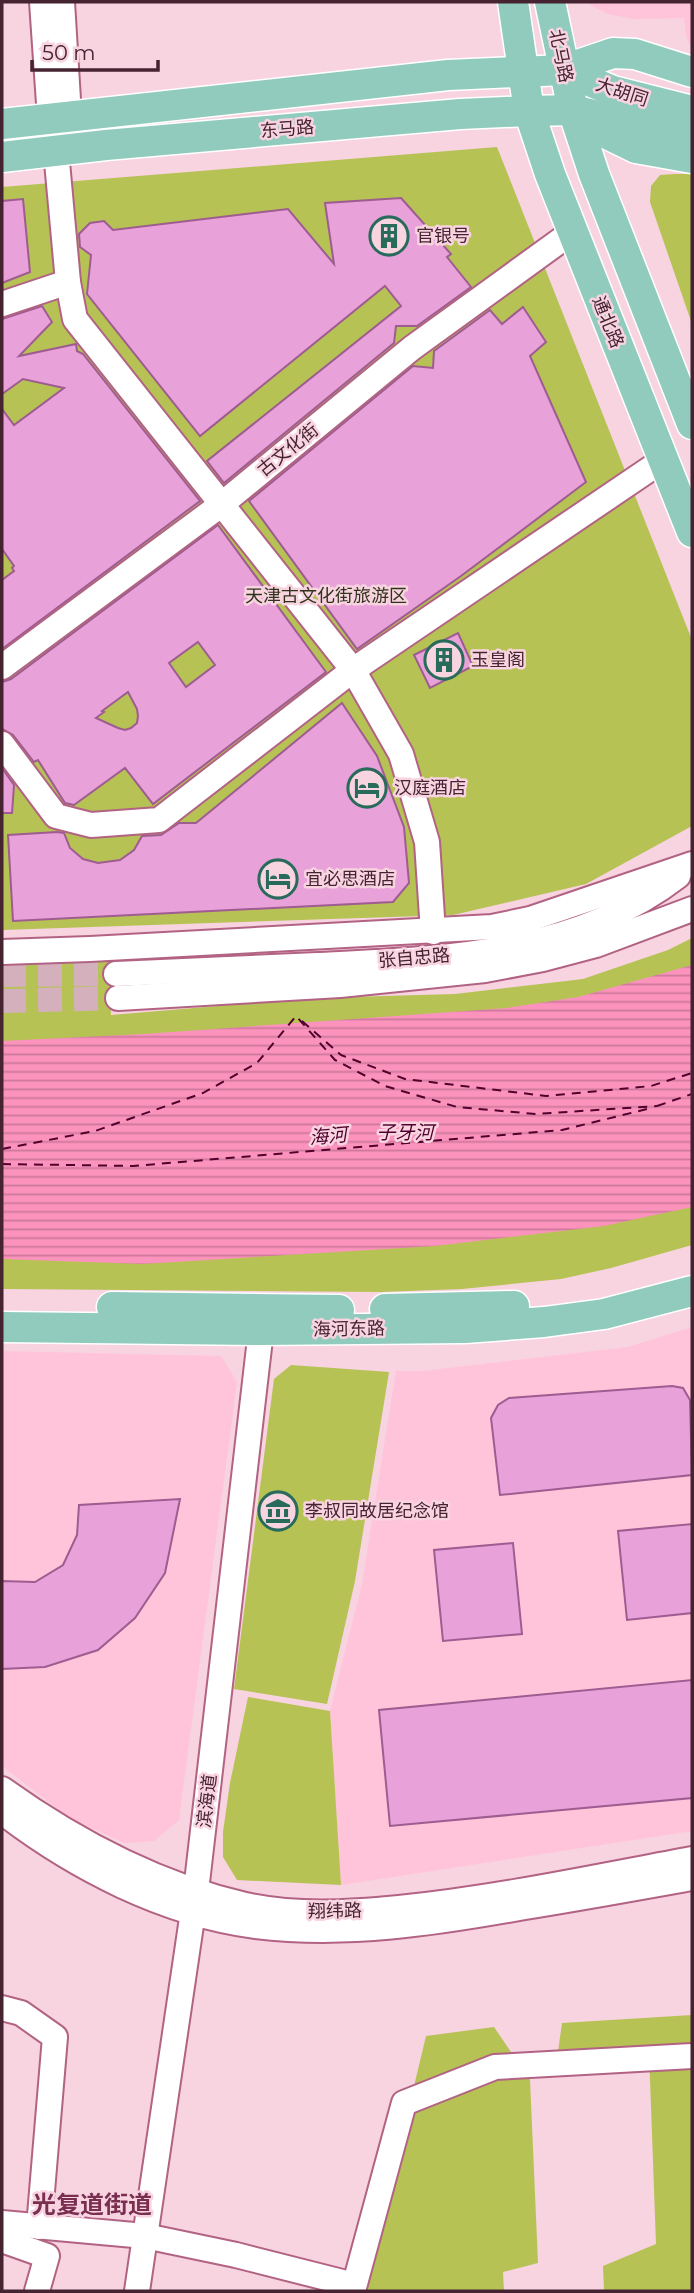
<svg xmlns="http://www.w3.org/2000/svg" width="694" height="2293" viewBox="0 0 694 2293" font-family="Montserrat,'Noto Sans SC',sans-serif">
	<style>
		.built { fill: #ffc4da }
		.park { fill: #b6c254 }
		.water { fill: url(#water-rules) }
		.lines { fill: none; stroke-linecap: round; stroke-linejoin: round }
		.ferry { stroke: #51002d; stroke-width: 2; stroke-dasharray: 9 7; stroke-linecap: butt }
		.building { fill: #e8a1d9; stroke: #9e5c90; stroke-width: 2; fill-rule: evenodd }
		.minor-tunnel { stroke: #d4b0bd; stroke-width: 24; stroke-dasharray: 24 12; stroke-linecap: butt }
		.minor-casing { stroke: #b26383; stroke-width: 28 }
		.major-casing { stroke: #fff; stroke-width: 33 }
		.minor { stroke: #fff; stroke-width: 24 }
		.major { stroke: #90cbbd; stroke-width: 30 }
		.labels { text-anchor: middle; dominant-baseline: central; stroke-width: 5; stroke-linejoin: round; paint-order: stroke }
		.street-label { font-size: 18px; fill: #452331; stroke: #f8d3e0 }
		.poi-label { font-size: 18px; fill: #452331; stroke: #f8d3e0; text-anchor: start }
		.park-label { font-size: 18px; fill: #30331b; stroke: #f8d3e0 }
		.water-label { font-size: 19px; font-style: italic; fill: #51002d; stroke: #f8d3e0 }
		.district-label { font-size: 24px; font-weight: bold; fill: #792f50; stroke: #f8d3e0 }
	</style>
	<defs>
		<pattern id="water-rules" width="6" height="5" patternUnits="userSpaceOnUse" patternTransform="scale(1.75)"><rect width="6" height="5" fill="#fb93bd"/><path d="M0 2.5h6" fill="none" stroke="#cd789a"/></pattern>
	</defs>
	<rect width="100%" height="100%" fill="#f8d3e0"/>
	<g class="built">
		<path d="M588 2H692V49L686 36 684 18 633 19 608 14 592 6Z"/>
		<path d="M692 1327V1831L341 1885 330 1711 362 1584 396 1371H423L628 1347Z"/>
		<path d="M2 1351 221 1356 237 1382 179 1820 154 1841 125 1843 71 1819 2 1766Z"/>
	</g>
	<g class="park">
		<path d="M497 147 692 640V826L586 884 453 915 2 930V187Z"/>
		<path d="M675 174H692V324L650 202 651 186 660 175Z"/>
		<path d="M692 938V1245L611 1268 561 1279 462 1289 381 1292 2 1289V963L109 961 111 1015 314 998 455 994 583 979 668 950Z"/>
		<path d="M291 1365 389 1372 355 1581 327 1704 234 1689 274 1379Z"/>
		<path d="M248 1697 330 1711 341 1885 237 1880 223 1857V1832L230 1783Z"/>
		<path d="M692 2015V2291H604L603 2266 656 2244 649 2052 557 2059 562 2023Z"/>
		<path d="M494 2027 530 2080 538 2263 503 2272 504 2291H365L426 2036Z"/>
	</g>
	<path class="water" d="M692 965V1207L604 1226 435 1246 142 1264 2 1259V1041L144 1034 507 1008 578 997Z"/>
	<g class="lines">
		<g class="ferry">
			<path d="M302 1021 341 1055 405 1079 546 1096 651 1086 692 1073"/>
			<path d="M657 1106 692 1094"/>
			<path d="M2 1149 95 1131 203 1093 257 1063 296 1016 335 1060 385 1086 457 1107 536 1114 657 1106"/>
			<path d="M2 1164 133 1166 562 1130 651 1108"/>
		</g>
	</g>
	<g class="building">
		<path d="M401 198 451 254 447 257 471 287 417 326H396L394 343 224 483 207 461 401 306 385 286 200 436 87 294 91 255 80 247 79 234 90 223 104 221 113 230 288 209 334 264 325 203Z"/>
		<path d="M23 199 30 272 2 283V201Z"/>
		<path d="M42 306 52 322 19 356 76 344 77 351 83 354 200 501 2 649V580L14 571 12 568 14 566 2 549V409L14 425 64 388 23 379 2 394V319Z"/>
		<path d="M523 307 546 342 530 356 586 482 461 576 357 649 249 501 413 366 433 368 434 351 490 310 502 324Z"/>
		<path d="M218 525 326 672 153 804 125 768 74 805 65 803 38 760 34 762 13 735 2 729V682L11 679ZM198 642 215 665 186 687 169 663ZM128 692 137 709 138 716 137 723 131 728 125 730 118 728 96 718 104 712 102 711Z"/>
		<path d="M458 633 473 666 430 688 414 655Z"/>
		<path d="M342 703 377 756 404 827 409 883 393 902 13 921 8 835 57 832 64 833 70 848 83 859 98 863 120 860 134 850 142 836 161 835 179 823H196Z"/>
		<path d="M2 768 14 785 12 813H2Z"/>
		<path d="M672 1386 683 1388 690 1400 692 1475 500 1495 491 1418 498 1405 509 1398Z"/>
		<path d="M180 1499 165 1573 135 1618 98 1650 45 1667 2 1669V1581L35 1582 63 1565 77 1535 79 1505Z"/>
		<path d="M692 1524V1613L627 1620 618 1531Z"/>
		<path d="M513 1543 522 1634 443 1641 434 1550Z"/>
		<path d="M692 1680V1798L390 1826 379 1710Z"/>
	</g>
	<g class="lines">
		<g class="minor-tunnel">
			<path d="M2 975 116 974"/>
			<path d="M2 1001 118 998"/>
		</g>
		<g class="minor-casing">
			<g id="minor">
				<path d="M62 2 69 116 62 134"/>
				<path d="M2 304 68 282 56 151 50 118 42 2"/>
				<path d="M2 667 222 504 412 348 572 232"/>
				<path d="M2 744 56 816 91 825 159 820 353 670 75 319 68 282"/>
				<path d="M433 932 427 842 401 754 353 670 663 460"/>
				<path d="M2 952 90 949 492 927 530 919 692 864"/>
				<path d="M116 974C183 971 251 968 318 965 441 959 576 955 678 876"/>
				<path d="M118 998 340 985 485 970 543 959 596 945 692 909"/>
				<path d="M2 1789C76 1842 155 1884 245 1905 295 1916 348 1913 399 1908 497 1898 595 1877 692 1859"/>
				<path d="M2 1812C75 1868 164 1914 256 1926 346 1937 436 1923 525 1907 581 1898 636 1888 692 1878"/>
				<path d="M2 2008 21 2013 55 2037 39 2227"/>
				<path d="M2 2223 145 2236 236 2255 354 2285"/>
				<path d="M2 2240 47 2256 37 2291"/>
				<path d="M137 2291 196 1891 263 1313"/>
				<path d="M353 2291 404 2103 495 2067 692 2056"/>
			</g>
		</g>
		<g class="major-casing">
			<g id="major">
				<path d="M513 2 529 111 550 174 692 532"/>
				<path d="M550 2 573 110 594 174 692 424"/>
				<path d="M563 70 613 91 692 111"/>
				<path d="M2 124 448 75 563 70 613 53 635 54 692 72"/>
				<path d="M595 128 636 148 692 158"/>
				<path d="M2 157 106 145 460 114 529 111 573 110 654 129 692 134"/>
				<path d="M112 1307 339 1310"/>
				<path d="M385 1309 514 1306"/>
				<path d="M2 1327 261 1330 465 1328 544 1322 604 1314 692 1291"/>
			</g>
		</g>
		<use href="#minor" class="minor"/>
		<use href="#major" class="major"/>
	</g>
	<defs>
		<g id="building-ring" transform="scale(2.0125)"><circle r="9.5" fill="#f8d3e0" stroke="#296b5b" stroke-width="1.5"/><path d="M-4-6H4V6H1V3H-1V6H-4ZM-2.5-4.3h1.7v1.8h-1.7ZM.8-4.3h1.7v1.8H.8ZM-2.5-1h1.7V.8h-1.7ZM.8-1h1.7V.8H.8Z" fill="#296b5b"/></g>
		<g id="hotel-ring" transform="scale(2.0125)"><circle r="9.5" fill="#f8d3e0" stroke="#296b5b" stroke-width="1.5"/><path d="M-6-4.5h1.5V1H6V5H4.5V3h-9V5H-6ZM-4 0a1.8 1.8 0 1 1 3.6 0ZM.5 0V-2.5h3Q6-2.5 6 0Z" fill="#296b5b"/></g>
		<g id="museum-ring" transform="scale(2.0125)"><circle r="9.5" fill="#f8d3e0" stroke="#296b5b" stroke-width="1.5"/><path d="M0-6L6-3V-2H-6V-3ZM-5-1h2V3h-2ZM-1-1h2V3h-2ZM3-1h2V3H3ZM-6 4H6V6H-6Z" fill="#296b5b"/></g>
	</defs>
	<g fill-rule="evenodd">
		<use href="#building-ring" x="389" y="236"/>
		<use href="#building-ring" x="444" y="660"/>
		<use href="#hotel-ring" x="367" y="788"/>
		<use href="#hotel-ring" x="278" y="879"/>
		<use href="#museum-ring" x="278" y="1511"/>
	</g>
	<g class="labels">
		<g class="street-label">
			<text transform="translate(561 56) rotate(78)">北马路</text>
			<text transform="translate(622 92) rotate(18)">大胡同</text>
			<text transform="translate(287 129) rotate(-5)">东马路</text>
			<text transform="translate(608 322) rotate(68)">通北路</text>
			<text transform="translate(288 450) rotate(-39)">古文化街</text>
			<text transform="translate(414 958) rotate(-5)">张自忠路</text>
			<text transform="translate(349 1329) rotate(-1)">海河东路</text>
			<text transform="translate(207 1801) rotate(-83)">滨海道</text>
			<text transform="translate(335 1911) rotate(-1)">翔纬路</text>
		</g>
		<g class="poi-label">
			<text x="416" y="236">官银号</text>
			<text x="471" y="660">玉皇阁</text>
			<text x="394" y="788">汉庭酒店</text>
			<text x="305" y="879">宜必思酒店</text>
			<text x="305" y="1511">李叔同故居纪念馆</text>
		</g>
		<g class="park-label">
			<text x="326" y="596">天津古文化街旅游区</text>
		</g>
		<g class="water-label">
			<text x="405" y="1132">子牙河</text>
			<text transform="translate(328 1136) rotate(-5)">海河</text>
		</g>
		<g class="district-label">
			<text x="92" y="2204">光复道街道</text>
		</g>
	</g>
	<rect width="694" height="2293" fill="none" stroke="#452331" stroke-width="7"/>
	<path d="M32 60v10h126v-10" fill="none" stroke="#452331" stroke-width="3.5"/>
	<text x="42" y="60" font-size="21" fill="#452331" stroke="#f8d3e0" stroke-width="5" paint-order="stroke">50 m</text>
</svg>
